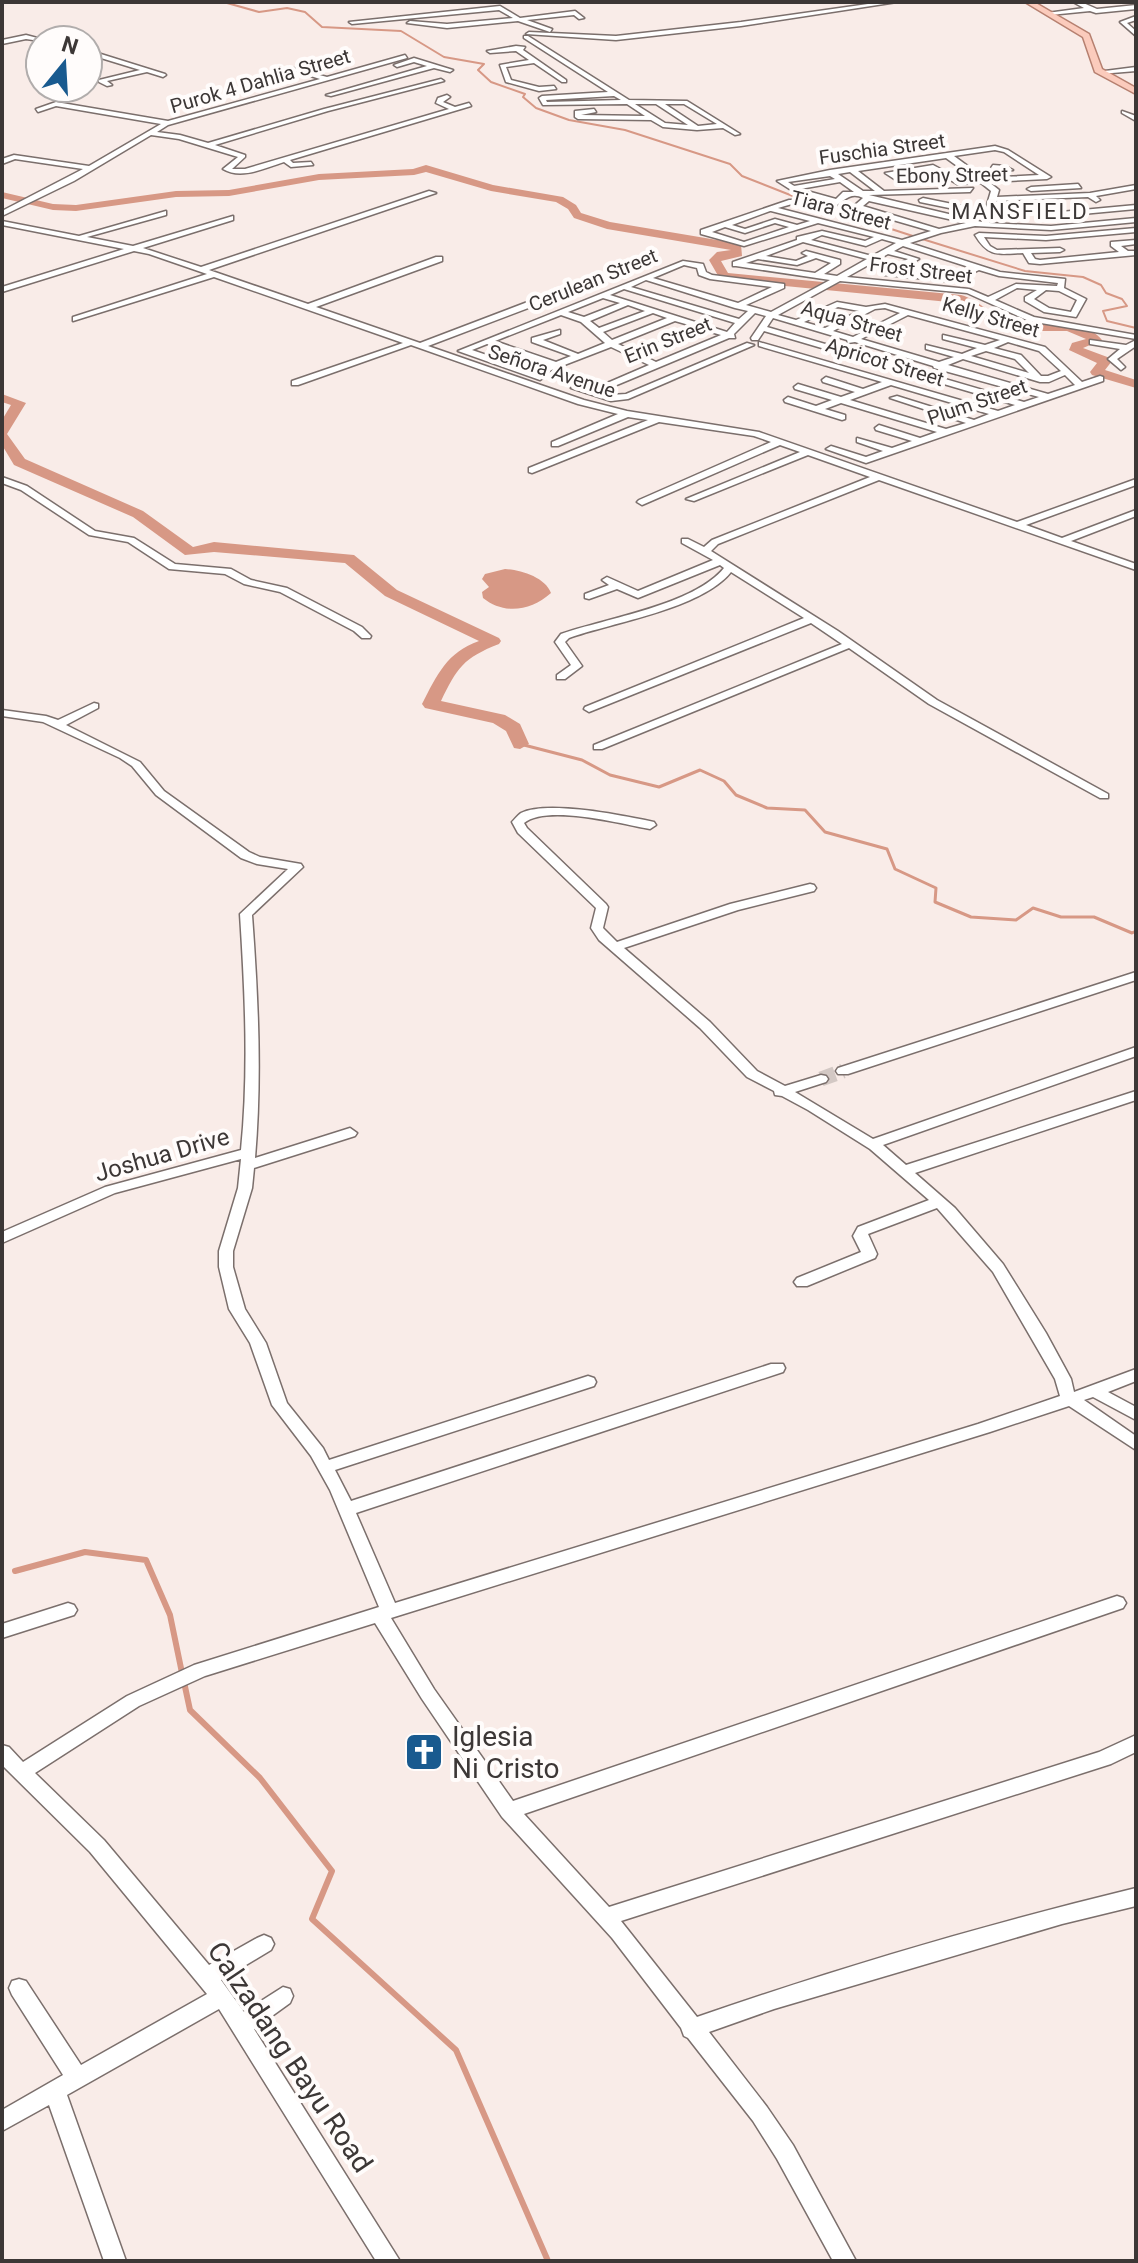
<svg xmlns="http://www.w3.org/2000/svg" width="1138" height="2263" viewBox="0 0 1138 2263" font-family="Roboto,sans-serif">
	<style>
		.water { fill: #d79885 }
		.lines { fill: none; stroke-linecap: round; stroke-linejoin: round }
		.stream-far2 { stroke: #d79885; stroke-width: 2 }
		.stream-far1 { stroke: #d79885; stroke-width: 3 }
		.stream { stroke: #d79885; stroke-width: 6 }
		.river { fill: #d79885; fill-rule: evenodd }
		.minor-tunnel { stroke: #d3c8c4; stroke-width: 15; stroke-dasharray: 15 7; stroke-linecap: butt }
		.minor-casing { stroke: #7b6f6c; stroke-width: 3 }
		.major-casing { stroke: #b68070; stroke-width: 3 }
		.minor { fill: #fff; fill-rule: evenodd }
		.major { fill: #fbcbbc; fill-rule: evenodd }
		.labels { text-anchor: middle; dominant-baseline: central; stroke-width: 8; stroke-linejoin: round; paint-order: stroke }
		.far-street-label { font-size: 20px; fill: #3c3736; stroke: #fffcfb }
		.far-neighbourhood-label { font-size: 22px; letter-spacing: 2px; fill: #3c3736; stroke: #fffcfb }
		.street-label { font-size: 24px; fill: #3c3736; stroke: #fffcfb }
		.near-poi-label { font-size: 28px; fill: #3c3736; stroke: #fffcfb; text-anchor: start }
		.near-street-label { font-size: 28px; fill: #3c3736; stroke: #fffcfb }
	</style>
	<rect width="100%" height="100%" fill="#f9ece8"/>
	<path class="water" d="M505 569C521 570 545 577 551 593 531 611 504 615 483 598L482 592 489 587 482 579 485 574Z"/>
	<g class="lines">
		<path class="stream-far2" d="M231 2 227 3 259 12 287 8 305 12 322 27 401 31 444 57 484 64 478 70 491 82 525 94 523 97 536 108 569 120 625 130 730 164 742 176 808 202 919 238 1025 271 1083 277 1101 285 1106 293 1122 299 1127 306 1103 311 1107 321 1136 328"/>
		<path class="stream-far1" d="M520 744 582 760 610 775 659 787 700 770 724 781 736 795 767 808 805 810 825 832 887 849 895 869 936 888 935 902 971 917 1016 920 1033 908 1061 917H1094L1132 933 1136 931"/>
		<g class="stream">
			<path d="M15 1571 85 1552 146 1560 170 1615 182 1673"/>
			<path d="M184 1682 190 1710 260 1778 332 1871 312 1919 456 2050 548 2261"/>
		</g>
		<g class="river">
			<path d="M426 165 493 185 563 197 576 205 581 213 610 222 741 244 742 256 721 261 728 273 961 295C980 300 993 318 1011 322 1042 329 1077 312 1102 340L1083 348 1110 358 1112 361 1105 370 1136 380V388L1092 375 1090 372 1097 363 1069 350 1072 343 1086 339 1067 331H1019L998 327 959 303 724 280 720 279 709 260 717 252 731 250 607 229 574 218 568 209 556 202 491 191 426 172 414 175 319 180 229 196 176 197 76 211 53 210 2 198V192L53 204 76 205 176 191 229 190 319 174 413 169Z"/>
			<path d="M2 394 26 403 7 434 25 459 143 511 193 547 214 542 354 555 397 590 499 638 501 641 499 644C463 658 457 668 441 701L505 715 520 724 529 744 520 749 514 748 506 731 493 723 425 708 422 704C437 675 447 652 479 641L385 596 345 563 214 552 185 555 133 517 14 465 2 445V420L11 405 2 402Z"/>
		</g>
		<path class="minor-tunnel" d="M821 1079 843 1071"/>
		<g class="minor-casing">
			<g id="minor">
				<path d="M882 2H897L741 26 616 40 526 34 529 32 616 36 741 22Z"/>
				<path d="M1073 2H1081L1097 9 1136 5V9L1096 13 1090 11 1050 15 1047 13 1084 8Z"/>
				<path d="M500 6 520 18 575 11 584 18 579 19 574 15 527 20 552 29 550 32 518 21 447 28 407 23 410 21 447 24 513 18 499 10 352 24 349 22Z"/>
				<path d="M1136 16V20L1127 23 1136 31V36L1120 22Z"/>
				<path d="M26 35 45 40 40 41 26 39 2 44V40Z"/>
				<path d="M524 36H528L629 100 687 101 740 134 735 135 723 128 697 130 663 127 651 120 578 119 575 117V111L594 109 596 112 581 115 645 116 627 104 543 105 539 98 542 96 608 92 524 38ZM614 96 621 100 547 102 546 100ZM635 104H656L688 125 665 123ZM665 104H684L717 124 698 126Z"/>
				<path d="M516 46 525 47 523 50 566 80V82H562L534 63 506 67 511 80 539 87 554 86 556 89 539 91 506 82 500 65 529 60 516 51 490 53 487 51Z"/>
				<path d="M88 50 165 74 166 75 163 77 147 72 107 81 112 85 107 86 99 82V80L140 70 88 54Z"/>
				<path d="M405 55 407 58 168 125 157 132 180 135 208 143 324 109 441 79 444 81 328 111 215 145 245 155V157L232 169H245L449 109 436 103 438 98 447 95 450 97 443 102 455 107 469 103 471 106 290 160 293 163 311 162 313 165 291 167 284 162C265 168 241 180 223 169L238 157 179 139 151 135 74 181 2 216V211L83 169 15 159 2 164V159L14 155 89 166 161 124 56 106 38 112 36 109 56 102 168 121 320 79 289 69V67L327 77Z"/>
				<path d="M414 58 453 70 450 72 434 68 331 96 326 95 427 66 414 62 397 67 394 65Z"/>
				<path d="M1136 67V71L1100 74 1097 72Z"/>
				<path d="M1122 111 1136 116V121L1122 113Z"/>
				<path d="M995 146 1008 150 1051 177 1047 179 989 182 999 190 997 197 1090 193 1136 185V189L1096 196 1100 200 1096 202 1088 197 995 201 989 223 1051 226 1136 218V222L1051 230 975 226 941 233 910 243 1000 272 1065 279 1064 288 1086 299 1076 317 1044 312 1025 301V297L1037 290 1017 288 995 300 1034 317 1136 335V339L1029 321 967 293 840 281 778 315 796 320 837 302 866 307 885 304 1045 347 1082 382 1100 376 1103 377V381L866 463 826 449 831 446 866 457 883 451 857 442V438L892 448 912 441 876 430 875 428 879 425 920 438 937 432 841 403 825 409 845 415V419L842 420 785 402 784 400 788 397 816 406 832 400 795 389 794 387 798 384 841 397 855 392 823 382 822 380 826 377 863 389 882 382 759 346V342L998 411 1015 405 764 331 758 340H752L751 338 766 316 755 313 734 334 735 338H729L600 392 611 395 626 394 747 343 754 345 628 399 611 401 571 388 575 385 591 390 649 365 611 347 541 374 544 377 540 380 458 351 683 261 703 264 706 272 712 275 784 284V288L746 305 771 312 830 280 736 266H733V262L797 240V237L822 231 865 241 874 237 818 223 744 246 701 234V230L789 200H792V204L778 208 902 240 931 231 855 209V205L863 198C850 191 843 202 832 208L828 206 832 203 799 195 777 181 830 170ZM995 150 1004 152 1039 175 984 178 954 156ZM946 158 975 179 961 180 933 165 885 173 899 182 903 180 895 174 932 169 957 184 981 183 991 191 982 222 869 195 970 192 973 188 884 191 858 171ZM850 172 875 191H863L838 174ZM830 176 835 179 794 186 788 182ZM840 182 854 192H843L836 199 800 189ZM869 201 966 223 939 229 863 206ZM770 211H771L810 221 797 225 775 219 745 229 732 225ZM775 223 789 227 744 242 712 232 725 227 745 233ZM822 235 866 246 882 239 896 243 872 256 811 240ZM803 242 867 259 837 276 824 274 840 264V260L806 251 802 253 808 256 796 261 766 256ZM903 246 972 268 953 278 897 272 919 259 894 251ZM888 254 908 259 885 271V275H888L954 282 979 270 999 276 1058 283 1057 286 1016 284 988 297 969 289 847 277ZM816 258 831 263 815 273 746 263 758 259 797 265ZM684 265 697 268 699 275 710 279 772 287 738 303 653 278ZM646 280 735 308 748 311 739 319 631 287ZM624 289 735 323 727 332 610 295ZM1046 290 1059 291 1077 300 1071 312 1049 308 1034 299ZM603 298 620 303 584 317 568 312ZM628 305 645 311 599 328 590 321ZM838 307 859 311 825 328 804 322ZM885 308 900 313 853 337 833 331 875 309ZM653 313 667 318 612 340 603 332ZM561 315 581 322 605 343 578 354 543 340 560 334V330L532 338V342L571 356 556 362 495 341ZM908 315 1000 340 985 345 943 335V339L977 348 962 354 926 345V349L954 357 939 362 861 339ZM773 318 847 340 848 343 855 342 933 366 934 368 1039 397 1024 402 767 327ZM675 321 696 327 635 352 618 344ZM704 330 721 335 656 362 642 355ZM1008 342 1039 351 1061 371 1048 376H1041L1021 355 994 348ZM487 344 549 365 533 371 472 350ZM986 351 1015 359 1029 373 971 356ZM963 359 1040 382H1049L1065 375 1075 385 1048 394 948 365ZM891 385 989 414 974 420 897 396 890 398 966 423 946 429 850 400Z"/>
				<path d="M993 165 1005 166 1013 170 987 174V170L997 169 991 168Z"/>
				<path d="M1078 184 1081 188 1031 191 1027 189 1031 187Z"/>
				<path d="M429 191 436 193 209 270 308 304 436 257H442V261L316 307 420 343 559 290H565V294L428 346 584 400 627 411 759 432 1017 522 1136 479V485L1026 525 1062 538 1136 510V516L1071 541 1136 564V570L879 480 718 544 711 551 838 631 937 700 1108 794V798H1100L929 704 849 648 602 749H594V745L842 644 811 623 589 712 584 709 585 707 804 618 731 572C701 609 614 622 569 638L565 642 582 666 565 679H557V675L571 665 555 642 561 634C607 618 694 605 724 568L720 565 638 598 617 589 589 599 585 598V594L609 585 602 580 607 577 638 591 713 560 682 543V539H688L704 547 712 540 870 477 808 455 694 501 686 499 800 452 780 445 642 505 637 502 639 500 771 442 754 436 659 422 532 473 529 472V468L648 420 628 417 558 446H552V442L618 414 578 404 411 345 298 385H292V381L403 343 214 277 73 321V317L207 274 149 254 134 251 2 292V287L124 249 2 225V221L79 236 166 211V215L87 237 133 246 233 216V220L143 248 201 267Z"/>
				<path d="M923 198 962 206 963 208 959 210 920 202 919 200Z"/>
				<path d="M1136 205V209L1050 217 1046 215 1050 213Z"/>
				<path d="M1136 228V232L1046 240 984 237 990 246 997 250 1060 248 1064 250 1060 252 1031 253 1035 259 1040 260 1119 252 1111 246V242L1136 240V244L1121 246 1128 251H1136V255L1040 264 1029 263 1023 253C998 254 989 258 975 235L979 233 1046 236Z"/>
				<path d="M1090 340 1126 345 1136 340V346L1117 359 1125 367 1121 370 1108 359 1120 349 1090 344Z"/>
				<path d="M2 477 27 486 95 531 134 538 175 564 231 569 251 580 287 588 362 627 371 636 370 638H362L354 631 280 592 244 584 225 574 169 569 128 542 89 535 21 490 2 483Z"/>
				<path d="M94 703 98 704V708L66 725 140 762 164 791 249 852 260 857 301 864 303 867 252 915C258 996 262 1077 255 1158L350 1128 357 1133 355 1136 254 1168 252 1188 233 1251V1267L245 1309 266 1343 287 1403 323 1448 329 1460 588 1376 594 1378 596 1382 594 1386 335 1470 351 1501 771 1364H783L785 1368 783 1372 356 1513 395 1603 978 1424 1060 1396 1055 1379 993 1272 937 1208 868 1234 877 1254 875 1258 807 1286H797L794 1282 797 1278 861 1252 853 1236 858 1227 929 1200 870 1149 808 1110 782 1096 775 1095 774 1091 747 1077 700 1028 599 940 591 928 596 908 518 833 512 822C514 820 518 815 521 813 548 800 625 816 654 822L656 825 650 829C622 824 547 804 524 823L527 828 606 904 608 907 603 928 617 942 730 904 810 884 814 885 816 888 814 891 738 910 624 948 710 1022 757 1071 785 1086 821 1075 826 1076 828 1079 826 1082 795 1092 873 1139 1136 1047V1056L883 1145 906 1165 1136 1091V1100L915 1173 955 1208 1003 1264 1046 1333 1071 1379 1074 1392 1136 1369V1381L1108 1392 1136 1407V1420L1093 1397 1084 1400 1136 1436V1450L1069 1406 990 1432 391 1618 434 1689 513 1801 1111 1598 1117 1596 1123 1598 1126 1603 1123 1608 524 1814 609 1907 1099 1752 1136 1735V1752L1111 1764 621 1921 697 2017C841 1967 988 1924 1136 1888V1906L1062 1924 774 2009 709 2032 767 2107 793 2145 856 2261H833L777 2159 753 2121 688 2038 684 2036 681 2028 612 1938 502 1817 422 1699 375 1623 205 1676 139 1706 35 1773 104 1840 209 1965 257 1938 264 1935 271 1938 274 1944 271 1950 221 1980 244 2012 283 1987 290 1989 293 1996 290 2003 254 2029 400 2261H376L219 2009 67 2095 126 2261H104L49 2105 2 2131V2110L63 2075 12 1995 9 1988 12 1981 19 1979 26 1981 81 2065 207 1994 90 1852 2 1765V1745L9 1747 23 1762 127 1696 194 1665 379 1607 330 1490 311 1456 272 1405 250 1343 229 1309 219 1267V1251L238 1188 241 1159 115 1193 2 1243V1232L105 1187 241 1150C249 1071 245 993 240 914L288 869 257 864 241 858 156 795 132 766 120 758 43 722 2 716V710L46 716 58 720Z"/>
				<path d="M1136 972V980L848 1074H838L836 1071 838 1068Z"/>
				<path d="M68 1603 74 1605 77 1610 74 1615 2 1638V1624Z"/>
			</g>
		</g>
		<g class="major-casing">
			<path id="major" d="M1025 2H1034L1089 34 1102 69 1136 88V94L1095 72 1083 37Z"/>
		</g>
		<use href="#minor" class="minor"/>
		<use href="#major" class="major"/>
	</g>
	<defs>
		<g id="church-square" transform="scale(2)"><rect x="-9" y="-9" width="18" height="18" rx="4" fill="#195a8f" stroke="#fffcfb"/><path d="M-1.2-6h2.4v3.5h3.3v2.4h-3.3V6h-2.4V-.1h-3.3v-2.4h3.3Z" fill="#fff"/></g>
	</defs>
	<g fill-rule="evenodd">
		<use href="#church-square" x="424" y="1752"/>
	</g>
	<g class="labels">
		<g class="far-street-label">
			<text transform="translate(260 81) rotate(-16)">Purok 4 Dahlia Street</text>
			<text transform="translate(882 149) rotate(-8)">Fuschia Street</text>
			<text transform="translate(952 175) rotate(-1)">Ebony Street</text>
			<text transform="translate(841 210) rotate(15)">Tiara Street</text>
			<text transform="translate(921 270) rotate(7)">Frost Street</text>
			<text transform="translate(593 280) rotate(-22)">Cerulean Street</text>
			<text transform="translate(991 317) rotate(16)">Kelly Street</text>
			<text transform="translate(852 321) rotate(16)">Aqua Street</text>
			<text transform="translate(668 340) rotate(-22)">Erin Street</text>
			<text transform="translate(885 362) rotate(17)">Apricot Street</text>
			<text transform="translate(552 371) rotate(18)">Señora Avenue</text>
			<text transform="translate(977 402) rotate(-19)">Plum Street</text>
		</g>
		<g class="far-neighbourhood-label">
			<text x="1020" y="211">MANSFIELD</text>
		</g>
		<g class="street-label">
			<text transform="translate(162 1155) rotate(-16)">Joshua Drive</text>
		</g>
		<g class="near-poi-label">
			<text x="452" y="1736">Iglesia<tspan x="452" dy="32">Ni Cristo</tspan></text>
		</g>
		<g class="near-street-label">
			<text transform="translate(290 2057) rotate(56)">Calzadang Bayu Road</text>
		</g>
	</g>
	<rect width="1138" height="2263" fill="none" stroke="#3c3736" stroke-width="8"/>
	<g transform="translate(64 64) rotate(18)"><circle r="38" fill="#fffcfb" stroke="#b1adac" stroke-width="2"/>
	<path d="M0-6L14 30L0 20L-14 30Z" fill="#195a8f"/>
	<text y="-12" font-size="22" font-weight="bold" text-anchor="middle" fill="#3c3736">N</text>
	</g>
</svg>
